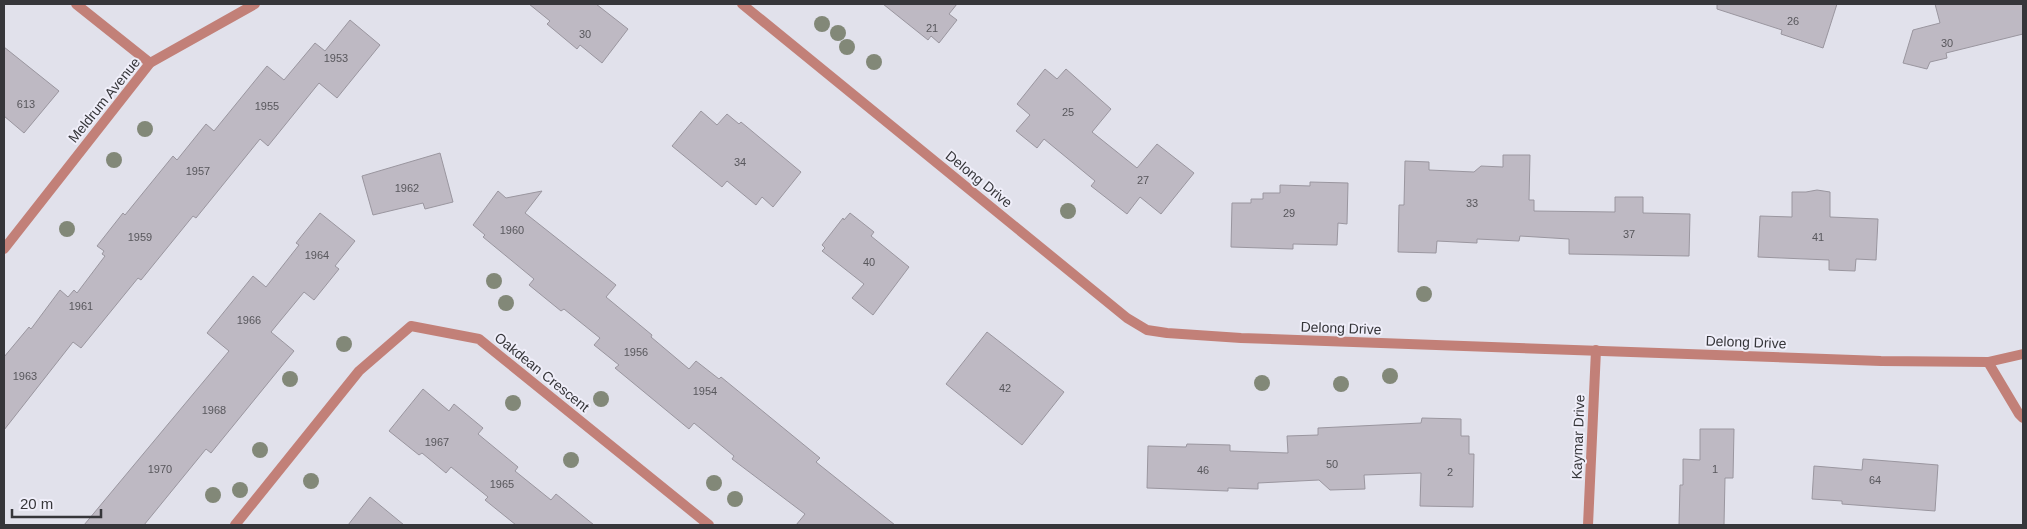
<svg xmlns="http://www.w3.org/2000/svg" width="2027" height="529" viewBox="0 0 2027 529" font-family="Helvetica,sans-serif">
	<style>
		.building { fill: #beb9c3; stroke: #9a969f }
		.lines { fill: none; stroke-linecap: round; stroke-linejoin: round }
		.minor { stroke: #c28078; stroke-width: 10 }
		.tree { fill: #828878 }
		.labels { text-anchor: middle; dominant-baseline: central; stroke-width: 4; stroke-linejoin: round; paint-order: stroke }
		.number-label { font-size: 11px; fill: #58575c }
		.street-label { font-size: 14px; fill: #36363a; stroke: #efeef9 }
	</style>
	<rect width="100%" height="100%" fill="#e1e1eb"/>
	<g class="building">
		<path d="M529 4H596L628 29 602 63 580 45 577 49 547 24 550 21Z"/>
		<path d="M883 4H957L949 14 957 20 939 43 931 36 928 40Z"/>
		<path d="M1717 4H1837L1823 48 1781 34 1782 30 1717 9Z"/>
		<path d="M1935 4H2023V34L1946 53 1947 58 1930 62 1927 69 1903 63 1913 30 1940 23Z"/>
		<path d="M350 20 380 45 337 98 319 83 268 146 260 139 196 218 193 216 141 280 138 278 81 348 73 342 4 430V357L29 327 31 329 60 290 68 297 74 290 77 293 105 256 102 254 104 251 97 246 123 213 125 215 173 156 177 160 206 124 214 131 267 66 284 80 315 43 325 51Z"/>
		<path d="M4 47 59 91 24 133 4 116Z"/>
		<path d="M1045 69 1057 79 1066 69 1111 109 1092 132 1137 168 1157 144 1194 173 1161 214 1140 197 1127 214 1091 186 1095 181 1044 139 1037 148 1016 131 1030 115 1017 104Z"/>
		<path d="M701 111 717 125 727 114 739 124 741 122 801 172 773 207 762 197 756 205 727 181 722 187 672 146Z"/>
		<path d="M440 153 453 202 425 209 423 203 373 215 362 176Z"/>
		<path d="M1503 155H1530L1529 200H1534V211L1615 212V197H1643V213L1690 214 1689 256 1569 254V239L1520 236 1519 241 1477 239V243L1437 241 1436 253 1398 252 1399 205H1404L1405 161 1429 162V170L1474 172 1481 166 1503 167Z"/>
		<path d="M1310 182 1348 183 1347 224 1338 223 1337 245 1293 244V249L1231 247 1232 203H1251V199H1263V193H1280V185L1310 186Z"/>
		<path d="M1817 190 1830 192V217L1878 219 1876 260 1856 259 1855 271 1829 270V260L1758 257 1760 216 1792 217V192H1806Z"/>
		<path d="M498 191 506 198 542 191 525 213 616 285 606 297 652 335 651 337 689 369 696 361 719 379 721 377 820 458 816 462 895 525H796L805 514 732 459 734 456 694 423 689 429 615 368 619 365 594 345 600 338 564 309 561 311 529 285 534 279 483 237 485 235 473 225Z"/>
		<path d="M320 213 355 241 335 266 339 269 314 300 304 292 271 332 294 351 211 453 206 449 144 525H84L229 351 207 333 253 276 266 287 299 245 296 243Z"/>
		<path d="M850 213 874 232 871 236 909 267 873 315 852 298 864 284 822 251 825 248 822 245 843 218 844 220Z"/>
		<path d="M987 332 1064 392 1022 445 946 384Z"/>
		<path d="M423 389 449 411 454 404 483 428 478 434 518 467 515 471 551 500 556 494 594 525H516L485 500 488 497 451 467 446 473 422 453 419 455 389 431Z"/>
		<path d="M1422 418 1461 419V436H1469V454H1474L1473 507 1420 506 1421 473 1364 475 1365 489 1330 490 1319 480 1258 483V489L1228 488V491L1147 488 1148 446 1186 447 1187 444 1230 445V451L1288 453 1287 436 1318 435V428L1421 423Z"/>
		<path d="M1700 429H1734L1733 478H1725L1724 525H1679L1680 485H1683V459L1700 460Z"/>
		<path d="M1863 459 1938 465 1935 511 1842 504V501L1812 499 1814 466 1862 470Z"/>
		<path d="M370 497 404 525H348Z"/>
	</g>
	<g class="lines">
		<g class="minor">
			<path d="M76 4 150 63"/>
			<path d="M742 4 1127 318 1147 330 1167 333 1241 338 1881 361 1988 362 2023 354"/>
			<path d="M4 249 150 63 255 4"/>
			<path d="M1988 362 2019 414 2023 418"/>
			<path d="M235 525 359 371 411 326 479 339 709 525"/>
			<path d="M1588 525 1596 350"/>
		</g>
	</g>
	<g class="tree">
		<circle cx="822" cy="24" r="8"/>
		<circle cx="838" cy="33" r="8"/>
		<circle cx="847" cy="47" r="8"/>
		<circle cx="874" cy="62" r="8"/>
		<circle cx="145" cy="129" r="8"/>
		<circle cx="114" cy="160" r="8"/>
		<circle cx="1068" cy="211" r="8"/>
		<circle cx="67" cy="229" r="8"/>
		<circle cx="494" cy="281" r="8"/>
		<circle cx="1424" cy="294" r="8"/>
		<circle cx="506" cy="303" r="8"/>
		<circle cx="344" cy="344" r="8"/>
		<circle cx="1390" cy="376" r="8"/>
		<circle cx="290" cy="379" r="8"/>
		<circle cx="1262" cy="383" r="8"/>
		<circle cx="1341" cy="384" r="8"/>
		<circle cx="601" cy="399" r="8"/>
		<circle cx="513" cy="403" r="8"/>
		<circle cx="260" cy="450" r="8"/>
		<circle cx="571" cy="460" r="8"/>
		<circle cx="311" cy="481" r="8"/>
		<circle cx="714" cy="483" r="8"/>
		<circle cx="240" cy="490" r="8"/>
		<circle cx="213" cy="495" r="8"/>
		<circle cx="735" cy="499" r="8"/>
	</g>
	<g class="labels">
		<g class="number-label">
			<text x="1793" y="21">26</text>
			<text x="932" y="28">21</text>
			<text x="585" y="34">30</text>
			<text x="1947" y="43">30</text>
			<text x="336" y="58">1953</text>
			<text x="26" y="104">613</text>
			<text x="267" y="106">1955</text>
			<text x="1068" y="112">25</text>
			<text x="740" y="162">34</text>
			<text x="198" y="171">1957</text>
			<text x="1143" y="180">27</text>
			<text x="407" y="188">1962</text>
			<text x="1472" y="203">33</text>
			<text x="1289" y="213">29</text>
			<text x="512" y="230">1960</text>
			<text x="1629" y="234">37</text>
			<text x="140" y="237">1959</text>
			<text x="1818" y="237">41</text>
			<text x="317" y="255">1964</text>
			<text x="869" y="262">40</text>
			<text x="81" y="306">1961</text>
			<text x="249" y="320">1966</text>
			<text x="636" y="352">1956</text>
			<text x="25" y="376">1963</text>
			<text x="1005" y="388">42</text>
			<text x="705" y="391">1954</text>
			<text x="214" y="410">1968</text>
			<text x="437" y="442">1967</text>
			<text x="1332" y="464">50</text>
			<text x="160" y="469">1970</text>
			<text x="1715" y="469">1</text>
			<text x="1203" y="470">46</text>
			<text x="1450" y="472">2</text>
			<text x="1875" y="480">64</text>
			<text x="502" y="484">1965</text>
		</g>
		<g class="street-label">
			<text transform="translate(104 100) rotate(-51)">Meldrum Avenue</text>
			<text transform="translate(979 179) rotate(39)">Delong Drive</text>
			<text transform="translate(1341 328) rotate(2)">Delong Drive</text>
			<text transform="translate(1746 342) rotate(2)">Delong Drive</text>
			<text transform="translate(542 372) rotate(39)">Oakdean Crescent</text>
			<text transform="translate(1578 437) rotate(-88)">Kaymar Drive</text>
		</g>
	</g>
	<rect width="2027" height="529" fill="none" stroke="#36363a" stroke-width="10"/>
	<path d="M12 509v8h89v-8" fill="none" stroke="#36363a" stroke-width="2.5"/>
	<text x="20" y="509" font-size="15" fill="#36363a" stroke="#efeef9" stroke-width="4" paint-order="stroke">20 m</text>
</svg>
